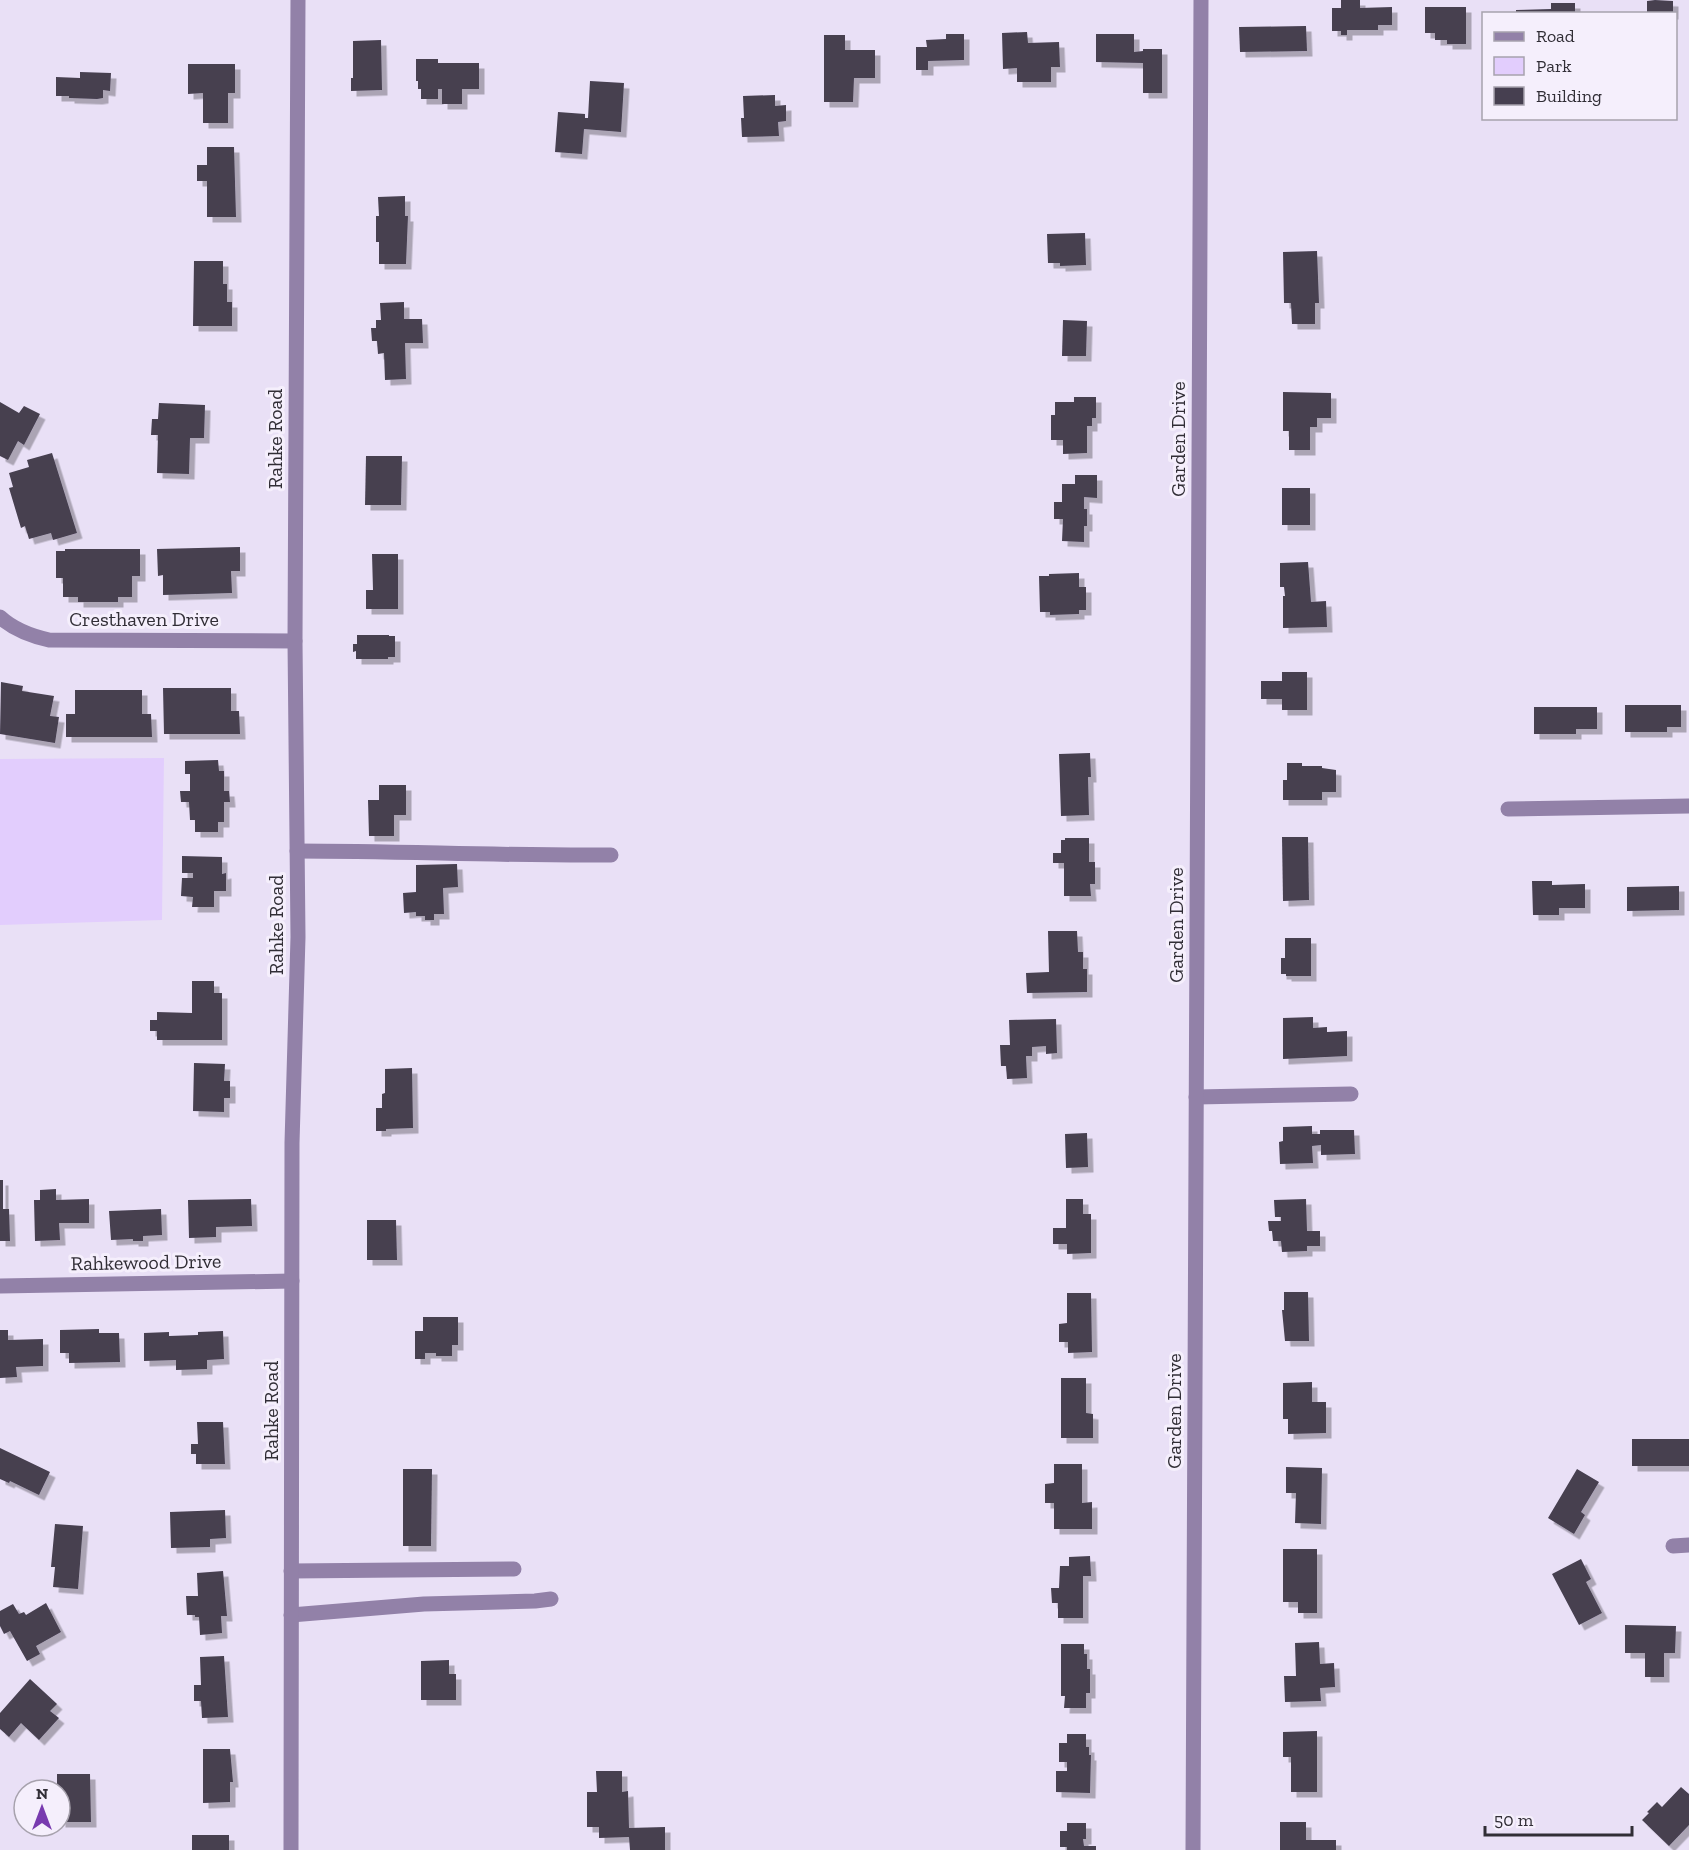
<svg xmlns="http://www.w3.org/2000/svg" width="1689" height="1850" viewBox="0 0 1689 1850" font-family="'Zilla Slab',serif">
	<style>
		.green { fill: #e2cdfd }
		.building { fill: #463f50; filter: url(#shadow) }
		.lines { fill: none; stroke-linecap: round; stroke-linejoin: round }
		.minor { stroke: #9281a8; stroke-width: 15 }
		.labels { text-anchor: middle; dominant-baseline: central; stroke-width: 6; stroke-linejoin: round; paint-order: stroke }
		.street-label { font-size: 20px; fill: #312e36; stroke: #f5effc }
	</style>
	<defs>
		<filter id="shadow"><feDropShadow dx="5.5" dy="5.5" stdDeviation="0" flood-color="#0004"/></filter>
	</defs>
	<rect width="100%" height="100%" fill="#e9e0f6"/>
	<path class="green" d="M164 758 162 920 0 925V759Z"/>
	<g class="building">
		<path d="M1341 0H1360V8L1392 7V25H1378V30H1347V35H1341V31H1332V8H1341Z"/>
		<path d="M1655 0 1673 1V14H1647V1Z"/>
		<path d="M1551 3H1575V14H1516V10L1551 9Z"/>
		<path d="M1425 7H1466V44H1447V40H1435V33H1425Z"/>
		<path d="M1306 26 1307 51 1240 52 1239 27Z"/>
		<path d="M1027 32 1028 43 1059 42 1060 67H1051V82H1017V68L1003 69 1002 33Z"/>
		<path d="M946 34H964V60L928 61V70H916V47H927L926 40 946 39Z"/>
		<path d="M1096 34H1134V52L1143 51V49H1162V93H1143V63L1096 62Z"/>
		<path d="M824 35H845V50H875V78H854L853 102H824Z"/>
		<path d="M381 40 382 90 351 91V78H353V41Z"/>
		<path d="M416 59H438V63H479V89H462V104H442V89H438V99H421V89H418V81H416Z"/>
		<path d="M188 64H235V93H228V123H203V93L188 94Z"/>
		<path d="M80 72 111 73 110 91 103 90V98L97 99 69 98V96H56V77L80 78Z"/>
		<path d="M590 81 624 83 621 132 584 129 582 154 555 152 558 112 585 114V118H588Z"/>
		<path d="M775 95V106L786 105V121L778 122 779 136 742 137 741 118H744L743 96Z"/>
		<path d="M207 147H234L236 217H207V181H197V165H207Z"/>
		<path d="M405 196V216H408L406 264H379V242H376V216H379L378 197Z"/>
		<path d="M1085 233 1086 265 1060 266V263H1048L1047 234Z"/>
		<path d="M1317 251 1319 303H1315V324H1292L1291 303H1284L1283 252Z"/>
		<path d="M194 261H223V284H227V302H232V326H193Z"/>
		<path d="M404 302V319H422L423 343H405L406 379 385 380 384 353 378 354 377 341H372L371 328H376V320H381L380 303Z"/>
		<path d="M1063 320 1087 321 1086 356H1062Z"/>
		<path d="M1283 392 1331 393V418H1317V427H1310V450H1289V431H1283Z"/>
		<path d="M1074 397H1096V418H1092V426H1087V453L1063 454V440H1051V415H1055V402H1074Z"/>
		<path d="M0 402 19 413 24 406 40 414 24 445 18 441 8 460 0 456Z"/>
		<path d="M159 403 205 405 204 438H190L189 474 157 473 158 435H151L152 419H158Z"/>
		<path d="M52 453 77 533 53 540 51 533 29 539 25 526 21 528 9 488 13 487 9 473 29 467 27 460Z"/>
		<path d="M366 456H402L401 505H365Z"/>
		<path d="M1075 475H1097V498L1084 497V509H1087V526H1084V542L1062 541 1063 519H1054V502H1062V484H1075Z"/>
		<rect x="1282" y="488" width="28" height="37"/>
		<path d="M240 547V571H231L232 593 163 595V575L158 576 157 549Z"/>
		<path d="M65 549H140V576H132V597H118V602H78V597H63V578H56V551H65Z"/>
		<path d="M372 554H398V609H366V590H373Z"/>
		<path d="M1308 562 1311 602 1326 601 1327 627 1283 628V596H1285L1284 587H1280V563Z"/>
		<path d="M1079 573V587H1086V610H1079V614L1050 615V612H1040L1039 576H1049V574Z"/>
		<path d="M357 635H389V636H395V657H388V659H356V651L353 652V644H357Z"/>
		<path d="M1282 672H1307V710H1282V699H1261V681H1282Z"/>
		<path d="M1 682 23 686 22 691 54 696 50 716 59 717 55 743 0 734Z"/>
		<path d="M163 688H231V711H239L240 734H164Z"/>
		<path d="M75 690H142V714H151L152 737H66V714H75Z"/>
		<path d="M1625 705H1681V727H1667V732H1625Z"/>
		<path d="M1534 707H1597V729H1576V734H1534Z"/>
		<path d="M1090 753 1091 777H1088L1089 815 1061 816 1059 754Z"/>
		<path d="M218 760 219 771H224V791H229L230 802H224V822H218V832H195V820H190L189 802H181L180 791H190V774H185V761Z"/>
		<path d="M1287 763H1302V766H1322V768L1336 770V792H1322V800H1283V780H1287Z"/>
		<path d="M379 785H406V815H394V836H369L368 800H379Z"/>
		<path d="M1282 837H1308L1309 900 1283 901Z"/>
		<path d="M1065 838H1089V862H1095V884H1090L1091 896H1064V863H1053V853H1061V840H1065Z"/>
		<path d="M182 856 222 857V874L226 873V891H214V907H192L193 897 181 896 182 878H193V873H182Z"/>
		<path d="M457 864 458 887 443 888 444 914H434V920H425V916H416V912L404 913 403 893 416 892V865Z"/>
		<path d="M1532 881H1552V885L1585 884V908H1559V915H1533Z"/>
		<path d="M1679 886V910L1627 911V887Z"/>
		<path d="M1048 931H1077L1078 952H1083V969H1087V992L1027 993 1026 973 1049 972Z"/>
		<path d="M1285 938H1311V976H1286V974H1281V958H1285Z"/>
		<path d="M192 981H214V993H222V1040H157V1031H150V1020H157V1012L192 1013Z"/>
		<path d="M1313 1017V1028L1327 1027V1032L1347 1031V1056L1283 1059V1018Z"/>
		<path d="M1056 1019 1057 1053 1046 1054V1046L1032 1047V1056H1026L1027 1078 1007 1079 1006 1066H1001L1000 1045H1010L1009 1020Z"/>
		<path d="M194 1063 225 1064 224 1081H230V1098H224V1112L193 1111Z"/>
		<path d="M412 1068 413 1128 386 1129V1131H376V1108H382V1094L385 1093V1069Z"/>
		<path d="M1312 1126V1134H1320V1130H1354L1355 1154 1321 1155V1145L1312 1146 1313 1163 1280 1164 1279 1142 1283 1141V1127Z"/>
		<path d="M1087 1133 1088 1167 1066 1168 1065 1134Z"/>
		<path d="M0 1180H3V1209H9L10 1241H0Z"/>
		<path d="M56 1189V1200L89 1199V1223H59L60 1240 35 1241 34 1200H40V1190Z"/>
		<path d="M251 1199 252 1226 216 1227V1237L189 1238 188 1200Z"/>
		<path d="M1066 1199H1083V1214H1091V1253L1067 1254V1244H1053V1228H1066Z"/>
		<path d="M1306 1199 1307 1231H1320V1246H1307V1251L1282 1252 1281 1241H1273L1272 1231H1269L1268 1221H1281V1217H1275L1274 1200Z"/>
		<path d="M161 1209 162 1235 143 1236V1241H133V1239L111 1240 109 1211Z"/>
		<path d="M367 1220H396L397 1260H367Z"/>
		<path d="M1284 1292H1308L1309 1341H1285L1282 1310H1284Z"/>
		<path d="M1067 1293H1091L1092 1352 1068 1353V1342H1059V1324L1067 1323Z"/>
		<path d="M423 1317H458V1345H452V1356H436V1353H425V1359H415V1331H423Z"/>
		<path d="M99 1329V1333H119L120 1362 69 1363V1353H60V1330Z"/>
		<path d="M0 1330H8V1340L43 1339V1366L16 1367 17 1377 0 1378Z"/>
		<path d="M223 1331 224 1359 207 1360V1369L176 1370V1360L144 1361V1333L169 1332V1336L198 1335V1332Z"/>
		<path d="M1061 1378H1086V1413L1093 1414V1438H1061Z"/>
		<path d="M1312 1382V1402H1326V1433L1288 1434V1419H1283V1383Z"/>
		<path d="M197 1422H223L225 1464H196V1454H191V1444H198Z"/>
		<rect x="1632" y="1439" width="57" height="27"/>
		<path d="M0 1448 50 1472 39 1495 10 1481 9 1483 0 1479Z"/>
		<path d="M1054 1464H1082V1503L1092 1502V1529H1054V1503H1045V1484L1054 1483Z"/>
		<path d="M1286 1467 1322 1468 1321 1524 1295 1523 1296 1493H1286Z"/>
		<path d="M403 1469H432L431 1546H403Z"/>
		<path d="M1577 1469 1599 1482 1581 1512 1585 1515 1574 1534 1548 1518Z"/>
		<path d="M225 1510 226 1538 210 1539V1547L171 1548 170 1512Z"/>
		<path d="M55 1524 83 1526 78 1589 53 1587 55 1567H51Z"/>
		<path d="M1283 1549H1317V1613H1298V1602H1283Z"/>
		<path d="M1090 1556 1091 1576H1083V1618H1058V1603H1052L1051 1588H1059L1060 1566H1069V1557Z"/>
		<path d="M1581 1559 1591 1579 1586 1582 1602 1613 1579 1625 1552 1574Z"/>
		<path d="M223 1571 227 1616H221L222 1633 200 1635 199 1617H195V1615H187L186 1596H198L197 1573Z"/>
		<path d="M46 1603 61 1632 36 1646 40 1654 27 1661 10 1631 4 1634 0 1626V1611L13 1604 19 1614 24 1612 26 1615Z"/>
		<path d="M1625 1625 1676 1626 1675 1653H1664V1677H1645V1653H1625Z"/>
		<path d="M1319 1642 1320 1664 1334 1663 1335 1687 1320 1688 1321 1701 1285 1702 1284 1676H1296L1295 1643Z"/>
		<path d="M1061 1644H1084V1654H1087V1669H1090V1693H1086V1708H1064L1065 1696H1061Z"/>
		<path d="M224 1656 228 1717 202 1718 201 1701H194V1685H201L200 1657Z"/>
		<path d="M449 1660V1674H456V1700H421V1661Z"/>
		<path d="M30 1679 57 1704 50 1711 59 1718 39 1740 21 1723 9 1737 0 1729V1713Z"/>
		<path d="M1317 1731V1792H1291V1757H1283V1732Z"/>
		<path d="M1067 1734H1086V1747H1089V1755H1091L1090 1793 1056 1792V1771H1067V1762H1059V1743H1067Z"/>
		<path d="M203 1749H230L233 1782H230V1802L203 1803Z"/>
		<path d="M596 1771H622V1792L628 1791 629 1828 665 1827V1850H630L629 1837 599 1838V1827H587V1792H597Z"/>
		<path d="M57 1774H90L91 1822H60V1790H57Z"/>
		<path d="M1681 1787 1689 1794V1825L1669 1846 1642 1820 1649 1813 1647 1812 1657 1802 1662 1807Z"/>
		<path d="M1280 1822H1306V1840H1336V1850H1280Z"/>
		<path d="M1067 1823H1086V1839H1083L1084 1846H1096V1850H1067V1847H1060V1831H1067Z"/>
		<rect x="192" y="1835" width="37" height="15"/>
	</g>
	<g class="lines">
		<g class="minor">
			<path d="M0 617C14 630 31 636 49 640L295 641"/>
			<path d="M1508 809 1689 806"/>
			<path d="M297 851C402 851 506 856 611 855"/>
			<path d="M1196 1097 1351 1094"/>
			<path d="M0 1286 292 1281"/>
			<path d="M1673 1546 1689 1545"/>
			<path d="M291 1571 514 1569"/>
			<path d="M291 1615 424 1604 535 1601 551 1599"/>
			<path d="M291 1850 292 1143 298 937 295 641 298 0"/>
			<path d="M1193 1850 1201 0"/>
		</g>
	</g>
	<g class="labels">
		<g class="street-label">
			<text transform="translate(275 439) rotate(-90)">Rahke Road</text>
			<text transform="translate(1178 439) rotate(-90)">Garden Drive</text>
			<text x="144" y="619">Cresthaven Drive</text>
			<text transform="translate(276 925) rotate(-90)">Rahke Road</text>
			<text transform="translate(1176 925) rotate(-90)">Garden Drive</text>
			<text transform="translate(146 1262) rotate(-1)">Rahkewood Drive</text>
			<text transform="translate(271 1411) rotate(-90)">Rahke Road</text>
			<text transform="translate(1174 1411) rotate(-90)">Garden Drive</text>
		</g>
	</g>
	<rect x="1482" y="12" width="195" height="108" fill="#f5effc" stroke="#a7a2ad" stroke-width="1.5"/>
	<rect x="1494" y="32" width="30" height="9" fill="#9281a8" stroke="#a7a2ad" stroke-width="1.5"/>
	<text x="1536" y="42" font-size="18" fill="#312e36">Road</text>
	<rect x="1494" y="57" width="30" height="18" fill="#e2cdfd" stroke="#a7a2ad" stroke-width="1.5"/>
	<text x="1536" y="72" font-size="18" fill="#312e36">Park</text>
	<rect x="1494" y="87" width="30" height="18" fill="#463f50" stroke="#a7a2ad" stroke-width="1.5"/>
	<text x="1536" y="102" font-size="18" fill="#312e36">Building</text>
	<g transform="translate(42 1808)"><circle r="28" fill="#f5effc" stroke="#a7a2ad" stroke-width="1.5"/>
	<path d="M0-4.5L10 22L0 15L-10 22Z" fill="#783aaf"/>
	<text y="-9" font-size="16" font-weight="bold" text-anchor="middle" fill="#312e36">N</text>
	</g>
	<path d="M1485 1826v9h147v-9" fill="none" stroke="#312e36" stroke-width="3"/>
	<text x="1494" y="1826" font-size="18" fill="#312e36" stroke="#f5effc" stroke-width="4.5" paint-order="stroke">50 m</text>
</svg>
